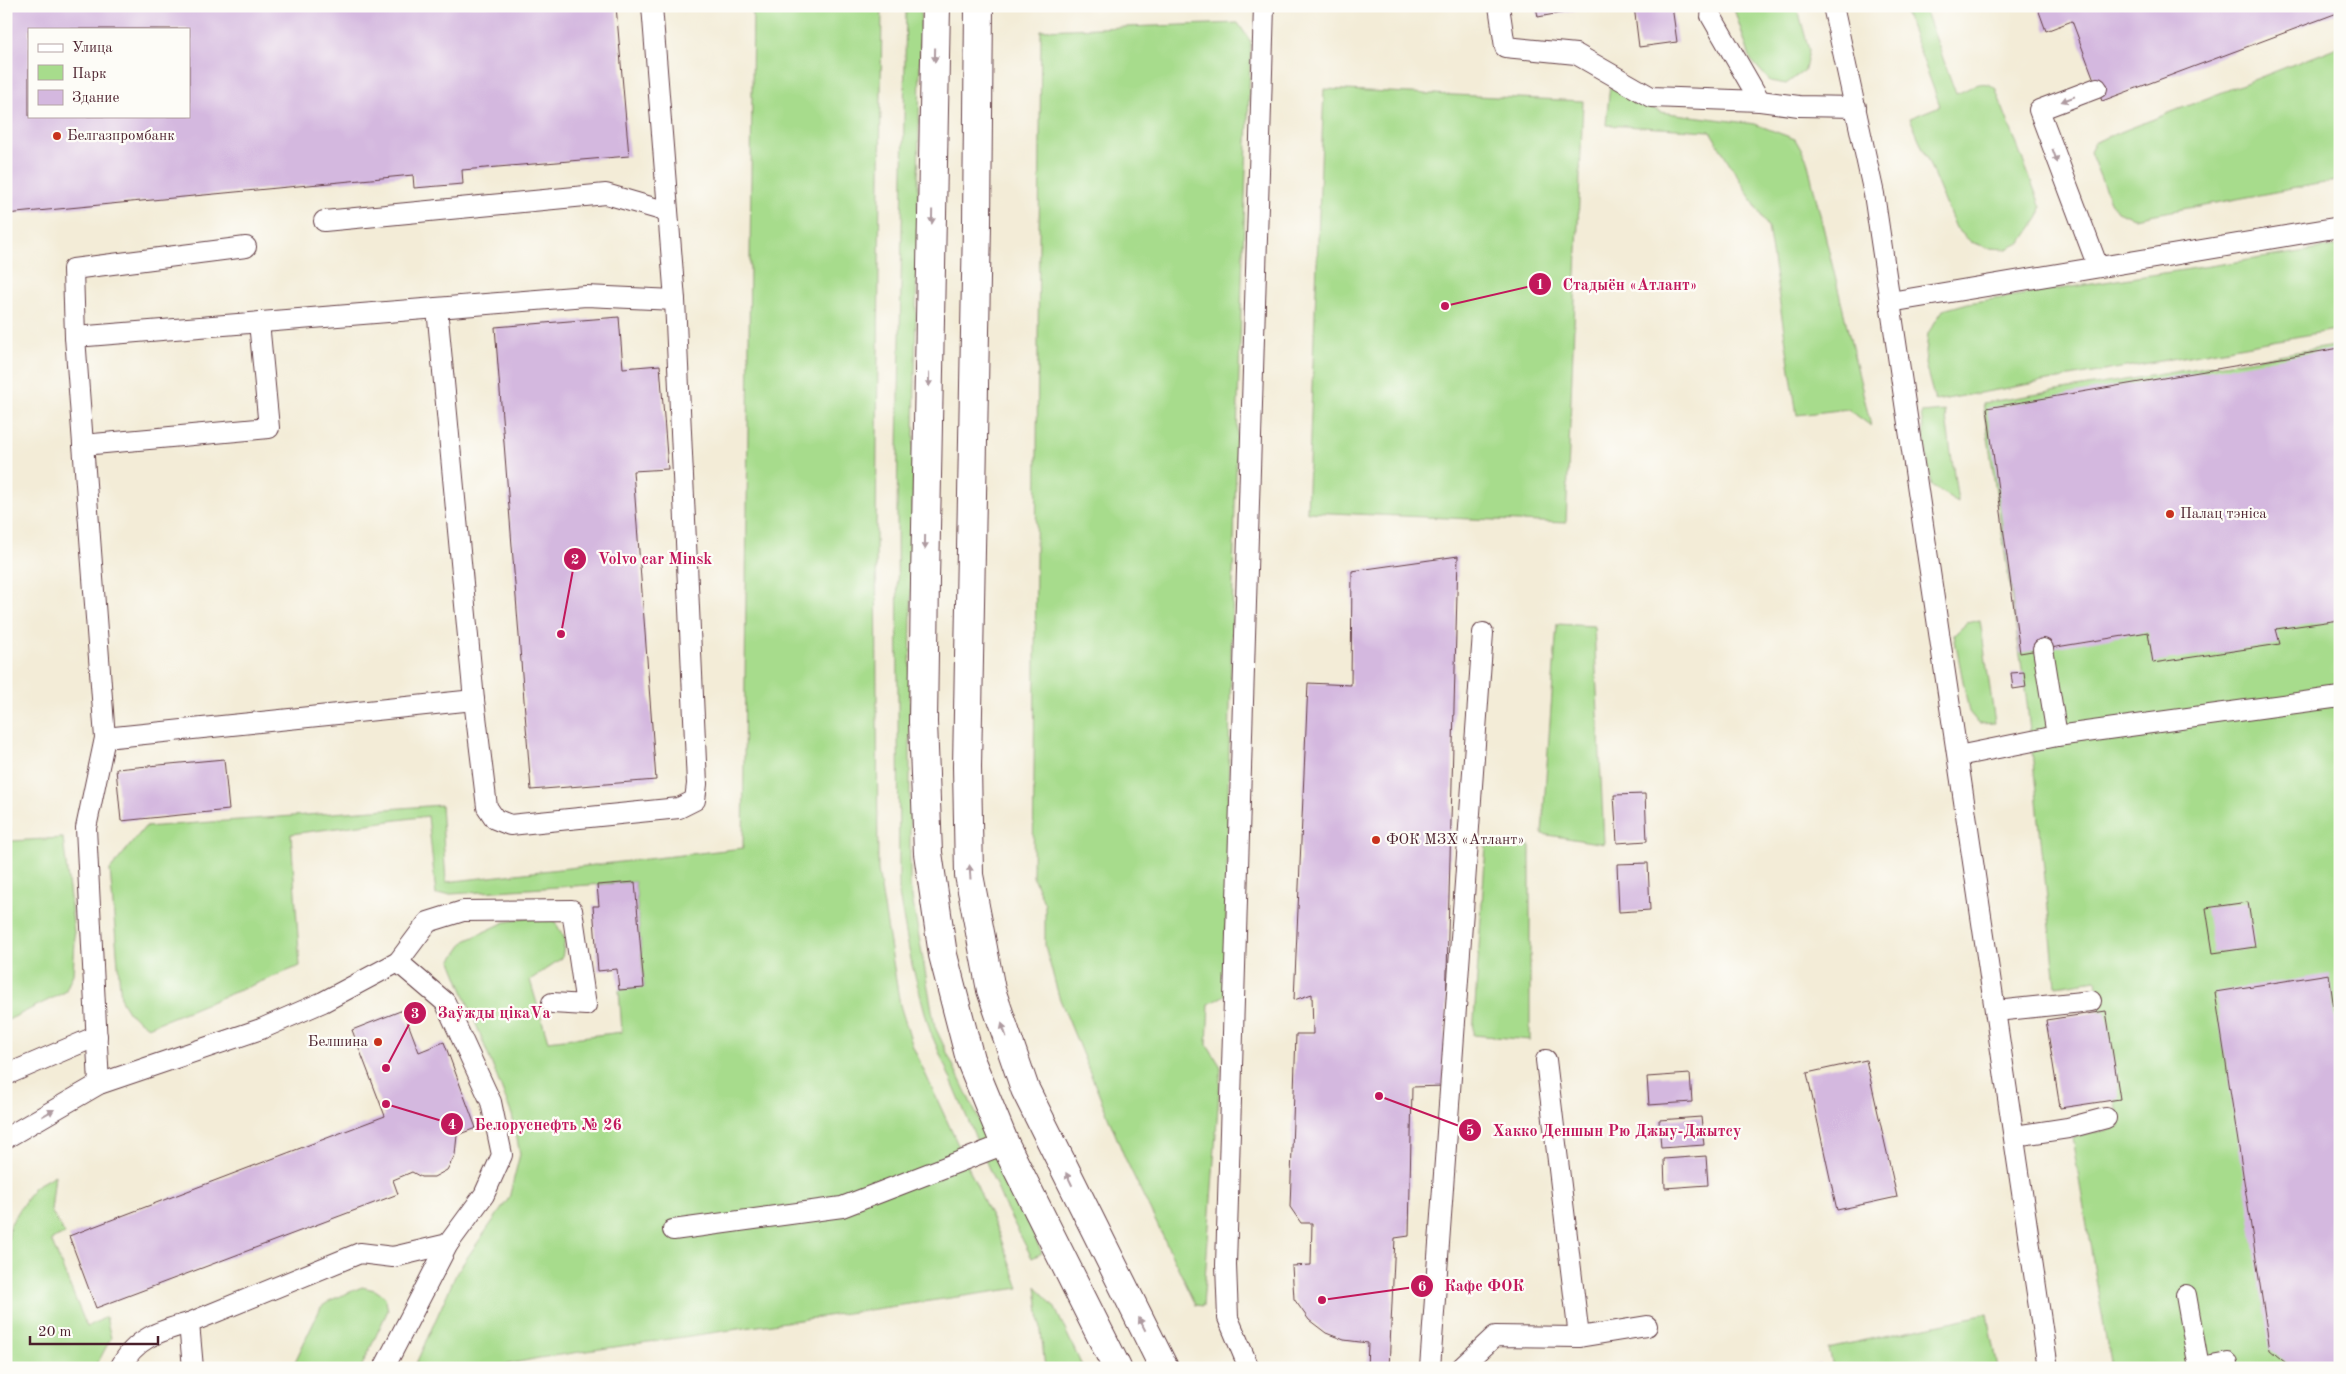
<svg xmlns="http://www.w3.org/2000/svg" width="2346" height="1374" viewBox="0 0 2346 1374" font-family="'Old Standard TT',serif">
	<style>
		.green { fill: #a7dc8c; stroke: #787e5c }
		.building { fill: #d4b8df; fill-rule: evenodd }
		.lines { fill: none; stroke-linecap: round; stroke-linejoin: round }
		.service-casing { stroke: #633e45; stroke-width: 22 }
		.minor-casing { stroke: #633e45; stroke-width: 30 }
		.service { stroke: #fff; stroke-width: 20 }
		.minor { stroke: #fff; stroke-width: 28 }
		.oneway { fill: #ae9aa0 }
		.poi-dot { fill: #c8321e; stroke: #fdfcf7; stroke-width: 2 }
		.labels { text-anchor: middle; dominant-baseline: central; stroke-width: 4.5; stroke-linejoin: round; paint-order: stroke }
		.poi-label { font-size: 15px; fill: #4a1f2b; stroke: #fdfcf7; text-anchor: start }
		.leader { fill: none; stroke: #c2185b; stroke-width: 2 }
		.callout-dot { fill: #c2185b; stroke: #fdfcf7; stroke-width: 2 }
		.mark-label { font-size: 15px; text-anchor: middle; font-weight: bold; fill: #fff }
		.callout-label { font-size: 16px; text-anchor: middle; font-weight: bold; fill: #c2185b; stroke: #fdfcf7; stroke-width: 4.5; stroke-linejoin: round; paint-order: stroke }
	</style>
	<rect width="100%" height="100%" fill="#fdfcf7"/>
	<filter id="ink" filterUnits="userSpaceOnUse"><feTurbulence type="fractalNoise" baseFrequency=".02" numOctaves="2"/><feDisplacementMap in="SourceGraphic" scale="10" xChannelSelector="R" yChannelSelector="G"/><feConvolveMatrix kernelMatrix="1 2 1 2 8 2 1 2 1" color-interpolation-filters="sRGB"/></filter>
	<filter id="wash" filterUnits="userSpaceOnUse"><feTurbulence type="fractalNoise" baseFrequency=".0096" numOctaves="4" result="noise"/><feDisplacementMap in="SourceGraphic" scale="20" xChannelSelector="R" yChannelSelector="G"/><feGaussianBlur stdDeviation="1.12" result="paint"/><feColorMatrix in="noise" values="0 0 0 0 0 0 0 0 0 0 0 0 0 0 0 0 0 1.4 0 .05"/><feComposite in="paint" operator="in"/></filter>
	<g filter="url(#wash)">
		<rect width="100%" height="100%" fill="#f3ecd7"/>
		<g class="green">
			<path d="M753 6H882L876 530 878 870 900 1005 913 1047 999 1234 1019 1288 539 1358 489 1368H414L457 1272 509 1198 520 1154 512 1115 451 961 465 941 505 922 535 917 554 920 565 939 562 958 530 980 548 1041 622 1032 619 990 644 987 635 882 436 895 428 816 291 834 300 966 148 1027 129 1013 121 1000 110 870 145 827 441 805 446 882 743 848Z"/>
			<path d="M906 6H921L910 677V886L935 1027 1042 1253 1032 1258 1004 1204 930 1031 911 961 899 894 897 507Z"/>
			<path d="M1733 6H1797L1809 50 1805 70 1786 84 1770 81 1751 60Z"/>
			<path d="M1903 6H1924L1956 94C1970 89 1982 77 1995 88L2041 207 2039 217 2022 242 2007 249 1989 248 1971 242 1956 228 1910 118 1940 106Z"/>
			<path d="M1238 23 1251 42C1238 359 1229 677 1225 995L1209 1004 1207 1044 1221 1067 1203 1306 1196 1305 1125 1158 1059 997 1045 946V905L1033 877 1041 30Z"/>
			<path d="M2340 46V180L2134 218 2117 211 2110 201 2090 152 2095 142Z"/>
			<path d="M1610 84 1660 112 1755 124 1795 139 1807 160 1871 426 1848 409 1797 415 1768 227 1710 131 1606 125Z"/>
			<path d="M1324 89 1583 101 1566 523 1307 512Z"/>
			<path d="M2340 246V329L1935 401 1925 364 1928 333 1943 310 1968 303Z"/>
			<path d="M2340 345V1368H2111L2072 1138 2120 1127 2096 980 2056 986 2027 703 1983 403Z"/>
			<path d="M1945 411 1958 502 1931 486 1921 413Z"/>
			<path d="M1980 620 1995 723 1979 724 1969 712 1954 635 1967 623Z"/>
			<path d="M1557 624 1594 626 1604 844 1542 834Z"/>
			<path d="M6 791 11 841 63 838 75 941 73 974 65 992 6 1021Z"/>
			<path d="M1486 845 1530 846V1040L1473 1035Z"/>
			<path d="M55 1175 51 1211 65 1234 51 1240 87 1327 106 1317 111 1338 95 1368H9L6 1256 10 1225 34 1187Z"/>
			<path d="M1036 1286 1055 1308 1083 1368H1045Z"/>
			<path d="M362 1287 375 1290 385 1297 388 1310 361 1368H292L321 1307 331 1300Z"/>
			<path d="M1987 1314 1997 1368H1832L1828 1348Z"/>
		</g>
		<g id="blocks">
			<g class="building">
				<path d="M6 6H616L629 156 462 170 463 184 414 188 413 175 6 214ZM29 29H189V116H29Z"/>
				<path d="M1536 6H1595V7L1538 17Z"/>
				<path d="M1634 6H1672L1677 42 1639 47Z"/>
				<path d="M2037 6H2340V12L2102 101 2072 21 2046 31Z"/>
				<path d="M619 317 623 368 660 365 668 469 633 471 656 780 531 790 495 327Z"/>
				<path d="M2340 348V620L2276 629 2280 644 2153 663 2148 632 2020 653 1987 408Z"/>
				<path d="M1458 556 1444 1086 1412 1087 1409 1236 1395 1238 1389 1368H1367L1368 1343 1344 1340 1326 1333 1309 1320 1294 1299 1292 1266 1311 1265 1312 1223H1301L1290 1207 1296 1034H1313L1312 994 1294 1000 1308 683 1351 685 1352 571Z"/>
				<path d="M2024 672 2026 687 2013 689 2011 673Z"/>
				<path d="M224 759 229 810 121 821 116 769Z"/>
				<path d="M1645 794 1647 841 1617 843 1614 795Z"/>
				<path d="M1648 863 1650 910 1619 912 1617 864Z"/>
				<path d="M635 882 644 988 619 990 617 969 598 971 593 906H599L597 885Z"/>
				<path d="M2248 902 2255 947 2213 953 2206 908Z"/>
				<path d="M2329 974 2340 1049V1367L2292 1368 2270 1350 2215 992Z"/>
				<path d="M403 1010 419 1052 444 1042 476 1128 457 1135 455 1155 447 1170 434 1177H421L412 1172 393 1180 398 1194 96 1308 69 1236 385 1116 352 1030Z"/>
				<path d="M2106 1011 2120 1099 2060 1108 2046 1020Z"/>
				<path d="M1866 1060 1897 1197 1837 1210 1807 1073Z"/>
				<path d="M1690 1074 1692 1102 1649 1105 1647 1077Z"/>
				<path d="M1701 1117 1704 1145 1661 1148 1659 1120Z"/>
				<path d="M1706 1156 1708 1185 1665 1188 1664 1159Z"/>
				<path d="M1820 1363 1821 1368H1799V1367Z"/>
			</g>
		</g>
	</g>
	<g filter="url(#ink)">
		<use href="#blocks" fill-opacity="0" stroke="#633e45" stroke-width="1"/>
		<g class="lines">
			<g class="service-casing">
				<g id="service">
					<path d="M1499 6 1505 47 1576 54 1651 97 1760 101 1799 106 1856 107"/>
					<path d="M1833 6 1874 194 2048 1368"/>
					<path d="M1711 16 1760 101"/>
					<path d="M2097 88 2039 110 2098 267"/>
					<path d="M324 221 606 194 668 212"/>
					<path d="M1890 302 2340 227"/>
					<path d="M437 308 474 700 487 807 495 819 510 825 679 808 695 800 697 784 675 300 652 6"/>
					<path d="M75 337 73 269 246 247"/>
					<path d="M83 445 269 428 259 322"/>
					<path d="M2043 649 2057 736"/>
					<path d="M105 738 474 700"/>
					<path d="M1958 756 2057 736 2340 697"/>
					<path d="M398 962 428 922 463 911 572 910 586 1005 552 1003"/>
					<path d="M1996 1011 2091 1001"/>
					<path d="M1546 1060 1579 1337"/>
					<path d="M6 1075 97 1036"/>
					<path d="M99 1084 86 828 105 738 75 337 586 296 675 300"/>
					<path d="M2015 1136 2068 1128 2106 1118"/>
					<path d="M6 1138 99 1084 261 1029 323 1002 398 962 445 1002 491 1102 502 1155 484 1195 448 1244 393 1257 360 1253 189 1323 193 1368"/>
					<path d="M673 1230 842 1207 1005 1144"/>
					<path d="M2186 1295 2199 1368"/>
					<path d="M120 1368C135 1338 159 1331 189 1323"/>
					<path d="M384 1368 448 1244"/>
					<path d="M1249 1368 1228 1318 1226 1265 1264 6"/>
					<path d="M1430 1368 1483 633"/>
					<path d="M1461 1368 1495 1336 1579 1337 1647 1326"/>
					<path d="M2201 1368 2228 1363"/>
				</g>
			</g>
			<g class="minor-casing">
				<g id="minor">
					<path d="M936 6 925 580 923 722 928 853 943 955 970 1059 1005 1144 1117 1368"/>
					<path d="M979 6 977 223 967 767 969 875 991 990 1025 1089 1164 1368"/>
				</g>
			</g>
			<use href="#service" class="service"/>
			<use href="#minor" class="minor"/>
		</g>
		<defs><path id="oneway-solid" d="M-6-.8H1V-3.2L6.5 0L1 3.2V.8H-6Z" transform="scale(1.25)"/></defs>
		<g class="oneway">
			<use href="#oneway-solid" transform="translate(935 55) rotate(91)"/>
			<use href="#oneway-solid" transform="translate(2068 99) rotate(159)"/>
			<use href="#oneway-solid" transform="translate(2055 156) rotate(70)"/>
			<use href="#oneway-solid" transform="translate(932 217) rotate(91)"/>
			<use href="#oneway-solid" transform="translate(929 380) rotate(91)"/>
			<use href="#oneway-solid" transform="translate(925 542) rotate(91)"/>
			<use href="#oneway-solid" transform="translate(970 872) rotate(-94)"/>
			<use href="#oneway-solid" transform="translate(1004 1030) rotate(-109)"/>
			<use href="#oneway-solid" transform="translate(48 1113) rotate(-30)"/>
			<use href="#oneway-solid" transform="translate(1069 1179) rotate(-116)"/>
			<use href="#oneway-solid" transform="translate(1142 1324) rotate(-117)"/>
		</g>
	</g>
	<g class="poi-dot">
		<circle cx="57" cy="136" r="5"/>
		<circle cx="2170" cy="514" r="5"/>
		<circle cx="1376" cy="840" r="5"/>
		<circle cx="378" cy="1042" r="5"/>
	</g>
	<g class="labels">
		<g class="poi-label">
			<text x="67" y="136">Белгазпромбанк</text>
			<text x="2180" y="514">Палац тэніса</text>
			<text x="1386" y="840">ФОК МЗХ «Атлант»</text>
			<text x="368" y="1042" text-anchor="end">Белшина</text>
		</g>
	</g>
	<path class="leader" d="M1445 306L1540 284M561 634L575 559M386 1068L415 1013M386 1104L452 1124M1379 1096L1470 1130M1322 1300L1422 1286"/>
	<g class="callout-dot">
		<circle cx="1445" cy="306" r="5"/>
		<circle cx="561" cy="634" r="5"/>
		<circle cx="386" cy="1068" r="5"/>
		<circle cx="386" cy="1104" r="5"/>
		<circle cx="1379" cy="1096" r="5"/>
		<circle cx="1322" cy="1300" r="5"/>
		<circle cx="1540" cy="284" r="12"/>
		<circle cx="575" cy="559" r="12"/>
		<circle cx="415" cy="1013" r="12"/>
		<circle cx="452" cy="1124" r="12"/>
		<circle cx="1470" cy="1130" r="12"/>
		<circle cx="1422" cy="1286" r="12"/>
	</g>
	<g class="mark-label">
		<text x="1540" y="289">1</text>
		<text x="575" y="564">2</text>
		<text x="415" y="1018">3</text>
		<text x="452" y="1129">4</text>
		<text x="1470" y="1135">5</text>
		<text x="1422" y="1291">6</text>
	</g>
	<g class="callout-label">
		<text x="1630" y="290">Стадыён «Атлант»</text>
		<text x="655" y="564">Volvo car Minsk</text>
		<text x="494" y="1018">Заўжды цікаVа</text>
		<text x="548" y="1130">Белоруснефть № 26</text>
		<text x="1617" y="1136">Хакко Деншын Рю Джыу-Джытсу</text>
		<text x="1484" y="1291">Кафе ФОК</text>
	</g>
	<rect width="2346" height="1374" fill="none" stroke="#fdfcf7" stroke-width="25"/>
	<rect x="28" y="28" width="162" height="90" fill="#fdfcf7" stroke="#b5a4a5"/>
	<rect x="38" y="44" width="25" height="8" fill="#ffffff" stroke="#b5a4a5"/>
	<text x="72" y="52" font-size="15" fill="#4a1f2b">Улица</text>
	<rect x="38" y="65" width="25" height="15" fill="#a7dc8c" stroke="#b5a4a5"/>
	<text x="72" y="78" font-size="15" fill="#4a1f2b">Парк</text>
	<rect x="38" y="90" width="25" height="15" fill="#d4b8df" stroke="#b5a4a5"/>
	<text x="72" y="102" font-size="15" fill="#4a1f2b">Здание</text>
	<path d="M30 1336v8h128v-8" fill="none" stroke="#4a1f2b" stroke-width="2.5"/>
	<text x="38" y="1336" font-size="15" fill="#4a1f2b" stroke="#fdfcf7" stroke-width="4" paint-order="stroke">20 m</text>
</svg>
